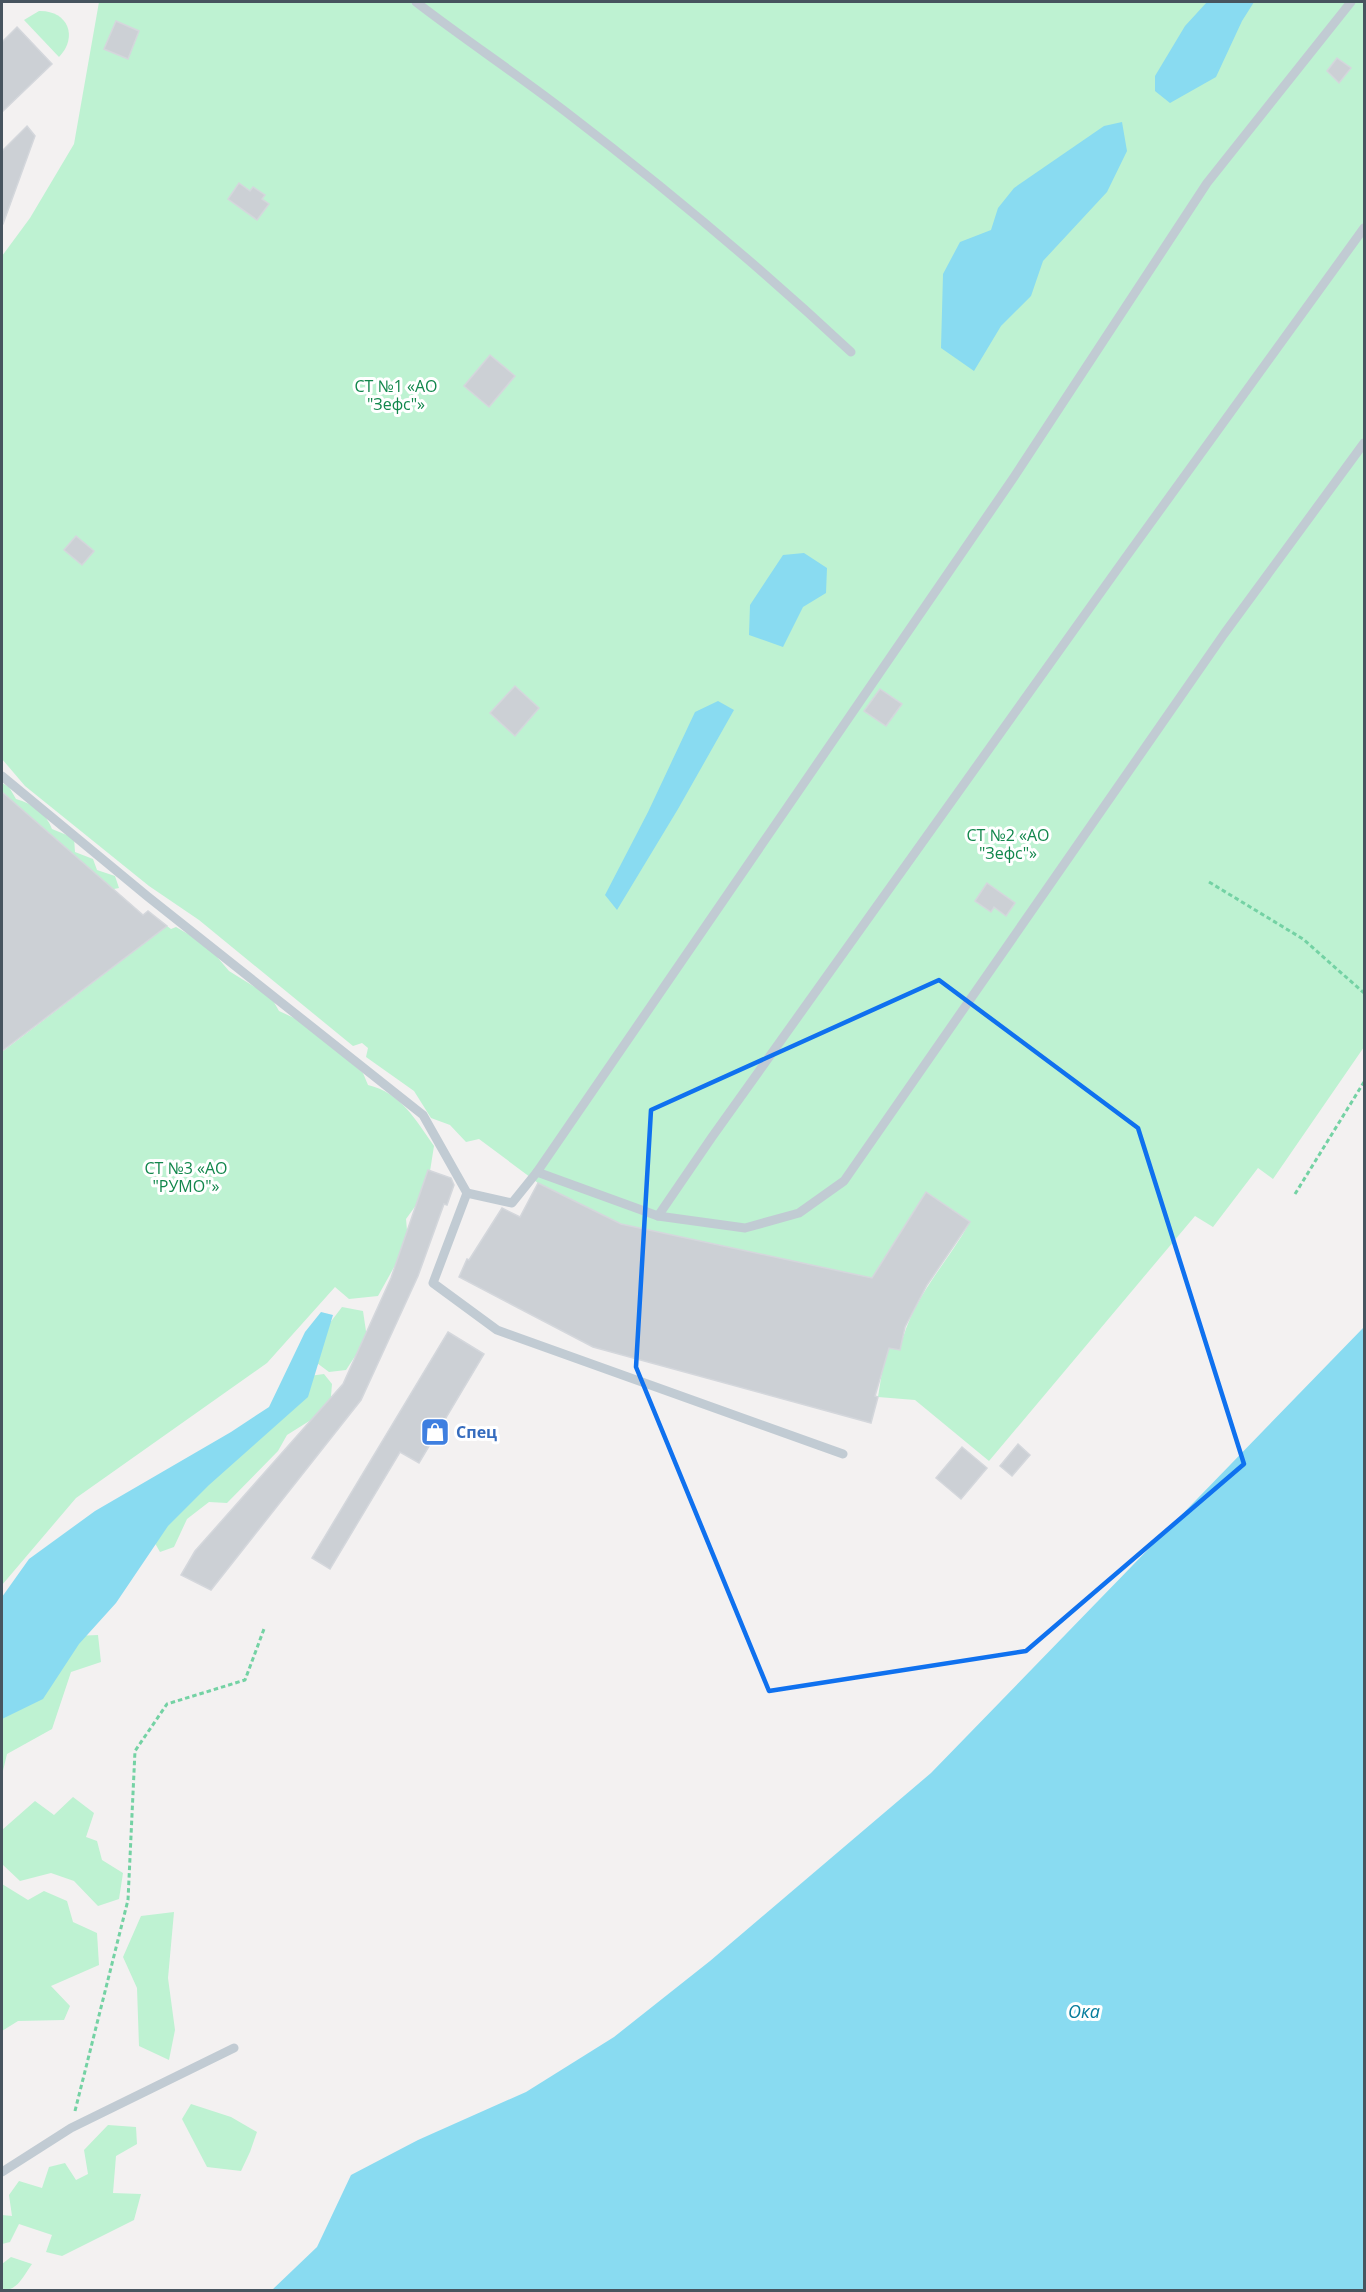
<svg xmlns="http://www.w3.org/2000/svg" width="1366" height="2292" viewBox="0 0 1366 2292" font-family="'Open Sans',sans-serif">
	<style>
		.green { fill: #bef2d2 }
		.water { fill: #89dbf1 }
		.building { fill: #ccd0d5; stroke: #d4d7dc; stroke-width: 1.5 }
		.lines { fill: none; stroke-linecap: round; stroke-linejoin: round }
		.path { stroke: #74d2a4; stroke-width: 3; stroke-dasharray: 4.5 3; stroke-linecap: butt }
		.service { stroke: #c1cbd3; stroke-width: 9 }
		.marked { fill: none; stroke: #0f71ef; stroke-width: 4.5; stroke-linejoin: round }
		.labels { text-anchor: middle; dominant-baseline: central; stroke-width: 6; stroke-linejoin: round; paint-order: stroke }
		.park-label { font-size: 16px; fill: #12874c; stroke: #fff }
		.shop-label { font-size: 16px; font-weight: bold; fill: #366cbe; stroke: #fff; text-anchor: start }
		.water-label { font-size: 18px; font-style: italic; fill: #067d9c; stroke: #fff }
	</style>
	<rect width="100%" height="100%" fill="#f3f1f1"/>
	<g class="green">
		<path d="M99 2H1364V1047L1273 1179 1258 1168 1213 1227 1195 1216 989 1461 915 1400 878 1397 882 1372 889 1348 900 1350C910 1300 946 1265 970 1222L926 1192 872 1278 621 1224 538 1183 479 1139 466 1142 450 1125 431 1118 414 1091 366 1057 368 1048 362 1043 353 1046 199 920 149 886 25 786 2 759V256L30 218 74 144Z"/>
		<path d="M39 11C67 10 79 36 59 57L24 20Z"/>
		<path d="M2 783 9 787 16 799C33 804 46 813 52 829L74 838 75 852 93 859 97 870 115 876 119 888 99 892 6 807 2 802Z"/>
		<path d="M167 926 171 929 176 927 207 945 229 971 271 997 279 1011 305 1023 363 1073 368 1085C401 1093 416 1120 434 1146L427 1190 406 1219 408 1242 378 1296 349 1299 335 1287 267 1363 76 1498 2 1585V1052Z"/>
		<path d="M342 1307 363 1311 367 1338 346 1370 329 1372 317 1363 323 1332Z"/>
		<path d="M324 1374 332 1384 330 1408 287 1435 278 1451 227 1503 209 1502 187 1519 174 1547 160 1552 152 1538 302 1377Z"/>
		<path d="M98 1635 101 1662 71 1672 52 1729 7 1754 2 1775V1706L74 1636Z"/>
		<path d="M73 1797 94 1813 86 1837 97 1841 102 1860 123 1873 119 1899 98 1906 74 1881 51 1873 20 1881 2 1864V1830L35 1801 54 1815Z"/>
		<path d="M2 1884 28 1900 44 1891 67 1901 73 1922 97 1933 99 1965 51 1986 70 2006 64 2020 18 2021 2 2031Z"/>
		<path d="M174 1912 168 1978 175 2030 169 2060 139 2046 137 1988 123 1957 141 1916Z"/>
		<path d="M191 2104 231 2117 257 2132 250 2152 241 2171 207 2167 182 2119Z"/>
		<path d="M108 2125 136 2127 137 2144 116 2156 113 2193 141 2194 134 2220 62 2256 46 2252 52 2235 19 2224 10 2242 2 2244V2215L12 2216 9 2195 19 2181 42 2188 49 2167 65 2163 76 2180 88 2174 84 2150Z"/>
		<path d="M11 2257 32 2264C23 2276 18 2291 2 2290V2264Z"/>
	</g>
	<g class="water">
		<path d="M1207 2H1254L1242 21 1216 77 1170 103 1155 91V76L1185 26Z"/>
		<path d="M1122 122 1127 151 1107 192 1043 261 1031 296 1001 326 974 371 941 348 943 274 960 242 991 230 998 208 1014 188 1104 126Z"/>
		<path d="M804 553 827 568 826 593 803 607 783 647 749 635 750 605 783 555Z"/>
		<path d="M718 701 734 710 678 809 617 910 605 895 648 812 695 712Z"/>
		<path d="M321 1312 333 1315 308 1397 209 1485 168 1526 116 1603 79 1644 43 1699 2 1719V1597L29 1559 95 1511 231 1432 269 1407 305 1332Z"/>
		<path d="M1364 1327V2290H272L317 2247 351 2175 418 2140 526 2092 614 2037 710 1961 931 1773Z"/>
	</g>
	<g class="building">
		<path d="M116 21 139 31 128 59 104 49Z"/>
		<path d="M17 27 52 64 2 112V42Z"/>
		<path d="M1337 58 1351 68 1339 83 1327 71Z"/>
		<path d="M27 126 35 136 3 224H2V151Z"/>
		<path d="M239 183 250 191 253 187 265 195 262 199 269 204 257 220 228 199Z"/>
		<path d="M490 355 515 376 489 407 464 386Z"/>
		<path d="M76 536 94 551 82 565 64 550Z"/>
		<path d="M515 686 539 708 515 736 490 713Z"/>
		<path d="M880 689 902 704 886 726 864 711Z"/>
		<path d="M2 792 143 915 148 911 167 926 2 1051Z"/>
		<path d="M987 883 1015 903 1006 916 994 907 991 912 975 901Z"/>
		<path d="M428 1170 451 1178 454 1185 447 1205 444 1204 418 1276 361 1400 211 1590 181 1575 195 1551 343 1384 391 1278Z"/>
		<path d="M538 1183 621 1224 872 1278 926 1192 970 1222 927 1285 905 1327 900 1350 889 1348 875 1396 878 1397 871 1423 593 1347 459 1277 467 1259 469 1260 502 1208 520 1217Z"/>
		<path d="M448 1332 484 1354 419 1463 400 1452 330 1569 312 1558Z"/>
		<path d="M1018 1444 1030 1455 1012 1476 1000 1466Z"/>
		<path d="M962 1447 987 1468 961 1499 936 1478Z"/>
	</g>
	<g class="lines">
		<g class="path">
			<path d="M1209 882 1303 939 1364 993"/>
			<path d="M1295 1194 1364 1082"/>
			<path d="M75 2111 128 1900 135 1751 167 1704 245 1680 264 1629"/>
		</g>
		<g class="service">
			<path d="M416 2C465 40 517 74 566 112 664 187 760 267 851 352"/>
			<path d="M2 776 147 896 423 1115 467 1193 433 1283 497 1330 843 1454"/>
			<path d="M537 1172 658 1216 712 1137 1126 557 1364 228"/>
			<path d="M467 1193 512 1203 537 1172 1014 477 1207 183 1351 2"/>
			<path d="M658 1216 745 1228 799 1213 844 1181 1224 634 1364 443"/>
			<path d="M2 2172 71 2128 234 2048"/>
		</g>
	</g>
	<path class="marked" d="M939 980 1138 1128 1244 1464 1026 1651 769 1691 636 1367 651 1110Z"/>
	<defs>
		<g id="shop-square" transform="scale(1.5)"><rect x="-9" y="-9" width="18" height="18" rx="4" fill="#3f7fe0" stroke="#fff"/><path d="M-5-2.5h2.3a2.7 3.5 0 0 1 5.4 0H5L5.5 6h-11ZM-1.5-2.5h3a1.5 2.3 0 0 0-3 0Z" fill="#fff"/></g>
	</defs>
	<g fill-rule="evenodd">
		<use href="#shop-square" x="435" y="1432"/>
	</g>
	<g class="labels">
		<g class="park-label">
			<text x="396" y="386">СТ №1 «АО<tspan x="396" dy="18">"Зефс"»</tspan></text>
			<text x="1008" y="835">СТ №2 «АО<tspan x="1008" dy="18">"Зефс"»</tspan></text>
			<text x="186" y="1168">СТ №3 «АО<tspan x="186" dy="18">"РУМО"»</tspan></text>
		</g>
		<g class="shop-label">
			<text x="456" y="1432">Спец</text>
		</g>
		<g class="water-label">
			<text x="1084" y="2011">Ока</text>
		</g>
	</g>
	<rect width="1366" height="2292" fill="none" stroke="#47545f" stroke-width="6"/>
</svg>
